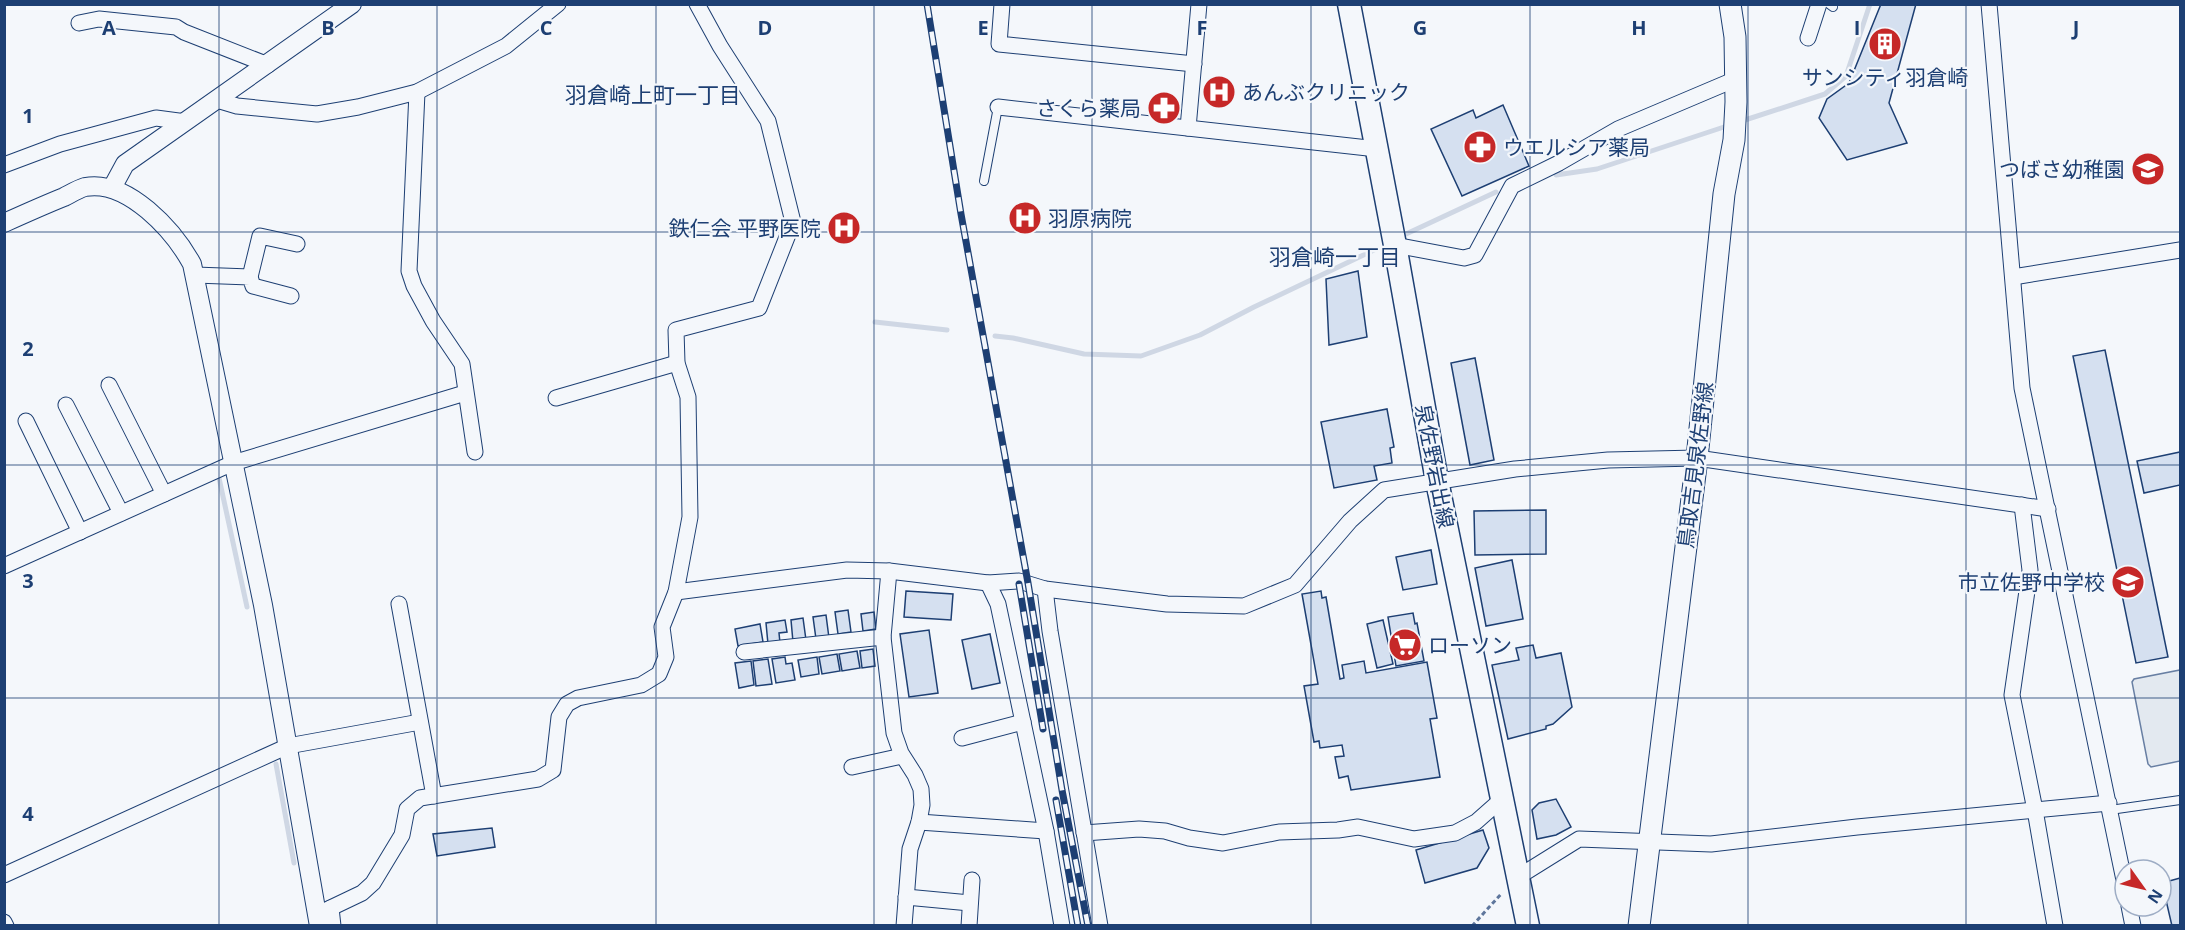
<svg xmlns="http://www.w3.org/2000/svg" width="2185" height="930" viewBox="0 0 2185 930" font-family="'Open Sans','Noto Sans JP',sans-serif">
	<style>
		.green { fill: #e3e9f0; stroke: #687fa3; stroke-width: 1.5 }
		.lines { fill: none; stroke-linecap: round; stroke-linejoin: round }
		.stream { stroke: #cfd7e4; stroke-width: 5 }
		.building { fill: #d5e0f0; stroke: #1d3f73; stroke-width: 1.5 }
		.service-casing { stroke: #1d3f73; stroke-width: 10 }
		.minor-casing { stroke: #1d3f73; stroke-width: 17 }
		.tertiary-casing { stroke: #1d3f73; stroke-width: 20 }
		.secondary-casing { stroke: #1d3f73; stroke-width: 23 }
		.primary-casing { stroke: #1d3f73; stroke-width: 25 }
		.path { stroke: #5e769c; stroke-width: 3; stroke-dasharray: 4.5 3; stroke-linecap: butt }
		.service { stroke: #f4f7fb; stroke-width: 8 }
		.minor { stroke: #f4f7fb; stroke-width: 15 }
		.tertiary { stroke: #f4f7fb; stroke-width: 18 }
		.secondary { stroke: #f4f7fb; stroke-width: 21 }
		.primary { stroke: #f4f7fb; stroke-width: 22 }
		.rail-casing { stroke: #1d3f73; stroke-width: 7 }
		.rail { stroke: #f4f7fb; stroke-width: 4.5; stroke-dasharray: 14; stroke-linecap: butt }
		.grid { fill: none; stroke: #1d3f73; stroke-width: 1.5; stroke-opacity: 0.55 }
		.labels { text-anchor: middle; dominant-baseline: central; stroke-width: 4.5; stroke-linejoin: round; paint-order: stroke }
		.poi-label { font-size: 21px; fill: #1d3f73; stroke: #f4f7fb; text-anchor: start }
		.street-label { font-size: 21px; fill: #1d3f73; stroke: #f4f7fb }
		.neighbourhood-label { font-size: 22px; fill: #1d3f73; stroke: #f4f7fb }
		.grid-label { font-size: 20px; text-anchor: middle; font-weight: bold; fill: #1d3f73; stroke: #f4f7fb; stroke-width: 4.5; stroke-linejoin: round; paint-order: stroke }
	</style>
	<rect width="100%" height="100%" fill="#f4f7fb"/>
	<path class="green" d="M2180 670V761L2151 767 2148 764 2132 682 2134 679Z"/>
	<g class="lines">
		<g class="stream">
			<path d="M1745 120 1825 94 1846 76 1870 4"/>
			<path d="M1556 175 1597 169 1727 126"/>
			<path d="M1406 234 1496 192"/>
			<path d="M875 322 947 330"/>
			<path d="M995 336 1013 338 1084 354 1141 356 1200 335 1254 307 1374 250"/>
			<path d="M219 478 247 607"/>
			<path d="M276 764 294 863"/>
		</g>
	</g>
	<g class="building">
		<path d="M1881 4H1916L1889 103 1907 143 1847 160 1819 118 1827 99 1849 83Z"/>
		<path d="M1503 105 1529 166 1462 196 1431 129 1473 110 1476 118Z"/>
		<path d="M1358 271 1367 337 1329 345 1326 279Z"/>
		<path d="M2105 350 2168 657 2136 663 2073 356Z"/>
		<path d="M1475 358 1494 460 1470 465 1451 363Z"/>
		<path d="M1387 409 1394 447 1390 448 1392 463 1374 466 1377 480 1334 488 1321 422Z"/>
		<path d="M2180 452V485L2144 493 2137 461Z"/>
		<path d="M1546 510V554L1475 555 1474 511Z"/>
		<path d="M1431 550 1437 584 1403 590 1396 557Z"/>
		<path d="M1512 560 1523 619 1486 626 1475 568Z"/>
		<path d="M906 591 953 594 951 620 904 617Z"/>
		<path d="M1321 591 1322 598 1326 597 1340 679 1344 678 1342 665 1364 661 1366 673 1427 662 1437 718 1430 719 1440 777 1351 790 1348 776 1339 778 1335 757 1344 756 1342 745 1320 748 1319 741 1314 742 1304 686 1318 684 1302 594Z"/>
		<path d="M848 610 851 632 838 634 835 612Z"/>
		<path d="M874 612 876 629 863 631 861 614Z"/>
		<path d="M1413 613 1415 624 1417 623 1424 661 1396 666 1388 617Z"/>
		<path d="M826 615 829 638 816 639 813 617Z"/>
		<path d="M803 618 806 640 793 642 791 620Z"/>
		<path d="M785 620 787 632 779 633 780 643 768 644 766 623Z"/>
		<path d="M1383 620 1393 664 1377 668 1367 624Z"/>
		<path d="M760 624 763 642 738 646 735 629Z"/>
		<path d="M929 630 938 693 909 697 900 634Z"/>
		<path d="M990 634 1000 683 972 689 962 640Z"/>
		<path d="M1533 645 1536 658 1561 653 1572 707 1553 724 1546 726V729L1508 739 1492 665 1519 660 1516 648Z"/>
		<path d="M873 649 875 666 862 668 860 651Z"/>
		<path d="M857 651 860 668 842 671 839 654Z"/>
		<path d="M837 654 840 671 822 674 819 657Z"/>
		<path d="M785 657 786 664 792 663 795 680 776 683 772 659Z"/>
		<path d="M817 657 819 674 801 677 798 660Z"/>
		<path d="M768 659 772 684 756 686 753 661Z"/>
		<path d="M751 661 754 685 739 688 735 663Z"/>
		<path d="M1556 799 1571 827 1556 835 1537 839 1532 810 1539 803Z"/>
		<path d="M492 828 495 847 437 856 433 834Z"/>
		<path d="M1483 830 1489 848 1477 868 1425 883 1416 850Z"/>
		<path d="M2180 878V926H2172L2162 883Z"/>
	</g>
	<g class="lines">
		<g class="service-casing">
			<g id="service">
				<path d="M1829 4 1833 7"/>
				<path d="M984 181 998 107"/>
				<path d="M2110 810 2180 800"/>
			</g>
		</g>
		<g class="minor-casing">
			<g id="minor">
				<path d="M1002 4 999 44 1194 64"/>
				<path d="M1989 4 2022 388 2125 885"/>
				<path d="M79 23 99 19 176 27 184 32 268 65"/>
				<path d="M1808 38 1819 4"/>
				<path d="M417 92 409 271 414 286 433 321 462 364 475 452"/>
				<path d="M217 100 237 106 317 114 358 107 417 92 506 46 558 4"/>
				<path d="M998 107 1377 149"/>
				<path d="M1188 128 1199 4"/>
				<path d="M4 165 60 144 156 118 186 122"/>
				<path d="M1395 245 1464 258 1475 255 1512 186 1559 163 1618 129 1736 79"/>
				<path d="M195 275 250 277 253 286 291 296"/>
				<path d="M250 277 260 236 297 244"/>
				<path d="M2013 277 2180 250"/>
				<path d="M109 385 164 494"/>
				<path d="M556 398 677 363"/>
				<path d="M66 405 121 513"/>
				<path d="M26 421 80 532"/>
				<path d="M2022 505 2030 570 2012 695 2035 810 2055 926"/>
				<path d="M4 566 233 463 465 393"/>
				<path d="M889 571 883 637 894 733 901 753 915 775 921 789 922 805 919 822 910 849 904 926"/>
				<path d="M988 583 998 604 1046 831 1062 926"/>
				<path d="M1045 589 1050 631 1100 926"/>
				<path d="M676 592 847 570 889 571 988 583 1019 581 1045 589 1167 604 1244 606 1295 585 1350 521 1384 490 1515 469 1608 460 1697 458 2048 509"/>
				<path d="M399 604 434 796"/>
				<path d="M744 652 883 637"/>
				<path d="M962 738 1023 722"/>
				<path d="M852 767 902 756"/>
				<path d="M919 822 1046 831"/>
				<path d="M1084 833 1139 829 1165 831 1189 838 1223 843 1279 832 1338 830 1358 827 1414 839 1455 833 1476 822 1502 799"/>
				<path d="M4 875 288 746 420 722"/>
				<path d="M1518 877 1579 839 1711 844 1857 827 2109 803"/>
				<path d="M906 897 970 903"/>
				<path d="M2129 906 2133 926"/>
				<path d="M331 908 333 926"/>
				<path d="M318 914 362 893 373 883 402 835 407 809 420 798 538 779 553 770 559 717 567 704 578 698 641 685 659 674 666 657 662 627 676 592 690 517 688 397 677 363 676 330 759 308 793 222 768 121 720 46 697 4"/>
				<path d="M4 922 6 926"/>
				<path d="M969 926 972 880"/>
			</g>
		</g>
		<g class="tertiary-casing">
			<g id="tertiary">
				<path d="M112 188 125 164 352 4"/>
				<path d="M4 223C24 214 44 205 64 197 70 194 78 189 85 187 128 179 174 231 192 264L263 605 319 926"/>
			</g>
		</g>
		<g class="secondary-casing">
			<path id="secondary" d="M1639 926 1697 458 1724 194 1734 140 1736 102 1735 37 1730 4"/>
		</g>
		<g class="primary-casing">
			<path id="primary" d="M1349 4 1395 245 1437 481 1528 926"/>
		</g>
		<path class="path" d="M1472 926 1502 893"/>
		<use href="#service" class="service"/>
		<use href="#minor" class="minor"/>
		<use href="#tertiary" class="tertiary"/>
		<use href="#secondary" class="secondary"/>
		<use href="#primary" class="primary"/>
		<g class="rail-casing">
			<g id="rail">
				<path d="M927 4 961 214 1028 583 1062 790 1088 926"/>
				<path d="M1019 584 1043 729"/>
				<path d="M1056 800 1078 926"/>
			</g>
		</g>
		<use href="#rail" class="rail"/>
	</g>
	<path class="grid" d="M219 4V926M437 4V926M656 4V926M874 4V926M1092 4V926M1311 4V926M1530 4V926M1748 4V926M1966 4V926M4 232H2180M4 465H2180M4 698H2180"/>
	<defs>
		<g id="building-disc" transform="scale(1.725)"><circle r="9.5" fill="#c62828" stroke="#f4f7fb"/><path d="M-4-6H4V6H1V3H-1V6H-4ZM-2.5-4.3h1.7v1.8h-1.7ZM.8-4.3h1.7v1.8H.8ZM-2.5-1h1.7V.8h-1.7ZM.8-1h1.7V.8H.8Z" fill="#fff"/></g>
		<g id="hospital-disc" transform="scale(1.725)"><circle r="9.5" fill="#c62828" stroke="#f4f7fb"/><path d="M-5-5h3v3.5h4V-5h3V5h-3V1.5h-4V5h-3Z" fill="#fff"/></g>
		<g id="pharmacy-disc" transform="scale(1.725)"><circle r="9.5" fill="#c62828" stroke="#f4f7fb"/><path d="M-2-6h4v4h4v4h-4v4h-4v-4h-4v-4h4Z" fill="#fff"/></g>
		<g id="school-disc" transform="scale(1.725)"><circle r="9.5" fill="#c62828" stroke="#f4f7fb"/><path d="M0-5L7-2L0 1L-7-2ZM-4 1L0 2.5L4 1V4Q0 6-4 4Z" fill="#fff"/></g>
		<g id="supermarket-disc" transform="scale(1.725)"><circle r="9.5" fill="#c62828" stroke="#f4f7fb"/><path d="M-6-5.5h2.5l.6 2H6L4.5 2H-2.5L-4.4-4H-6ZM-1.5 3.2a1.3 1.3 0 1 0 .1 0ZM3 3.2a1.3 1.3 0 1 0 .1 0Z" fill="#fff"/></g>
	</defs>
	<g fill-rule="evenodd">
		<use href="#building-disc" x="1885" y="44"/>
		<use href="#hospital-disc" x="1219" y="92"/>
		<use href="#pharmacy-disc" x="1164" y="108"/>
		<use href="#pharmacy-disc" x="1480" y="147"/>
		<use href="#school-disc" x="2148" y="169"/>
		<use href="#hospital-disc" x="1025" y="218"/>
		<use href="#hospital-disc" x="844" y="228"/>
		<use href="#school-disc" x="2128" y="582"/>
		<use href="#supermarket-disc" x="1405" y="645"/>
	</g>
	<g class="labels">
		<g class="poi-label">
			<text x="1885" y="77" text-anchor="middle">サンシティ羽倉崎</text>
			<text x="1242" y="92">あんぶクリニック</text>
			<text x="1141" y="108" text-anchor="end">さくら薬局</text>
			<text x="1503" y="147">ウエルシア薬局</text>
			<text x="2125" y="169" text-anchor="end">つばさ幼稚園</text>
			<text x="1048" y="218">羽原病院</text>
			<text x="821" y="228" text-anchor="end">鉄仁会 平野医院</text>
			<text x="2105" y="582" text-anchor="end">市立佐野中学校</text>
			<text x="1428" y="645">ローソン</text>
		</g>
		<g class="street-label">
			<text transform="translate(1695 465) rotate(-83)">鳥取吉見泉佐野線</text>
			<text transform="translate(1435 466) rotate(79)">泉佐野岩出線</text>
		</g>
		<g class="neighbourhood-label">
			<text x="653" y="94">羽倉崎上町一丁目</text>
			<text x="1335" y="256">羽倉崎一丁目</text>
		</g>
	</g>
	<g class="grid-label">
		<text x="109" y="35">A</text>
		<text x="328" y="35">B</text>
		<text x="546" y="35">C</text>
		<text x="765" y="35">D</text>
		<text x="983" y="35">E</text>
		<text x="1202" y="35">F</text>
		<text x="1420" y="35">G</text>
		<text x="1639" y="35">H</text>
		<text x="1857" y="35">I</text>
		<text x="2076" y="35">J</text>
		<text x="28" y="123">1</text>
		<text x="28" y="356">2</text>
		<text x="28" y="588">3</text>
		<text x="28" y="821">4</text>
	</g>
	<rect width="2185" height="930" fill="none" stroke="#1d3f73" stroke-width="12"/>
	<g transform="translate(2143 888) rotate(124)"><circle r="28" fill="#f4f7fb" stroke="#9eadc5" stroke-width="1.5"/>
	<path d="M0-4.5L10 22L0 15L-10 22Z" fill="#c62828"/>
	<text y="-9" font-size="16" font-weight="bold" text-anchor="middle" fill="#1d3f73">N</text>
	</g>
</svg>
